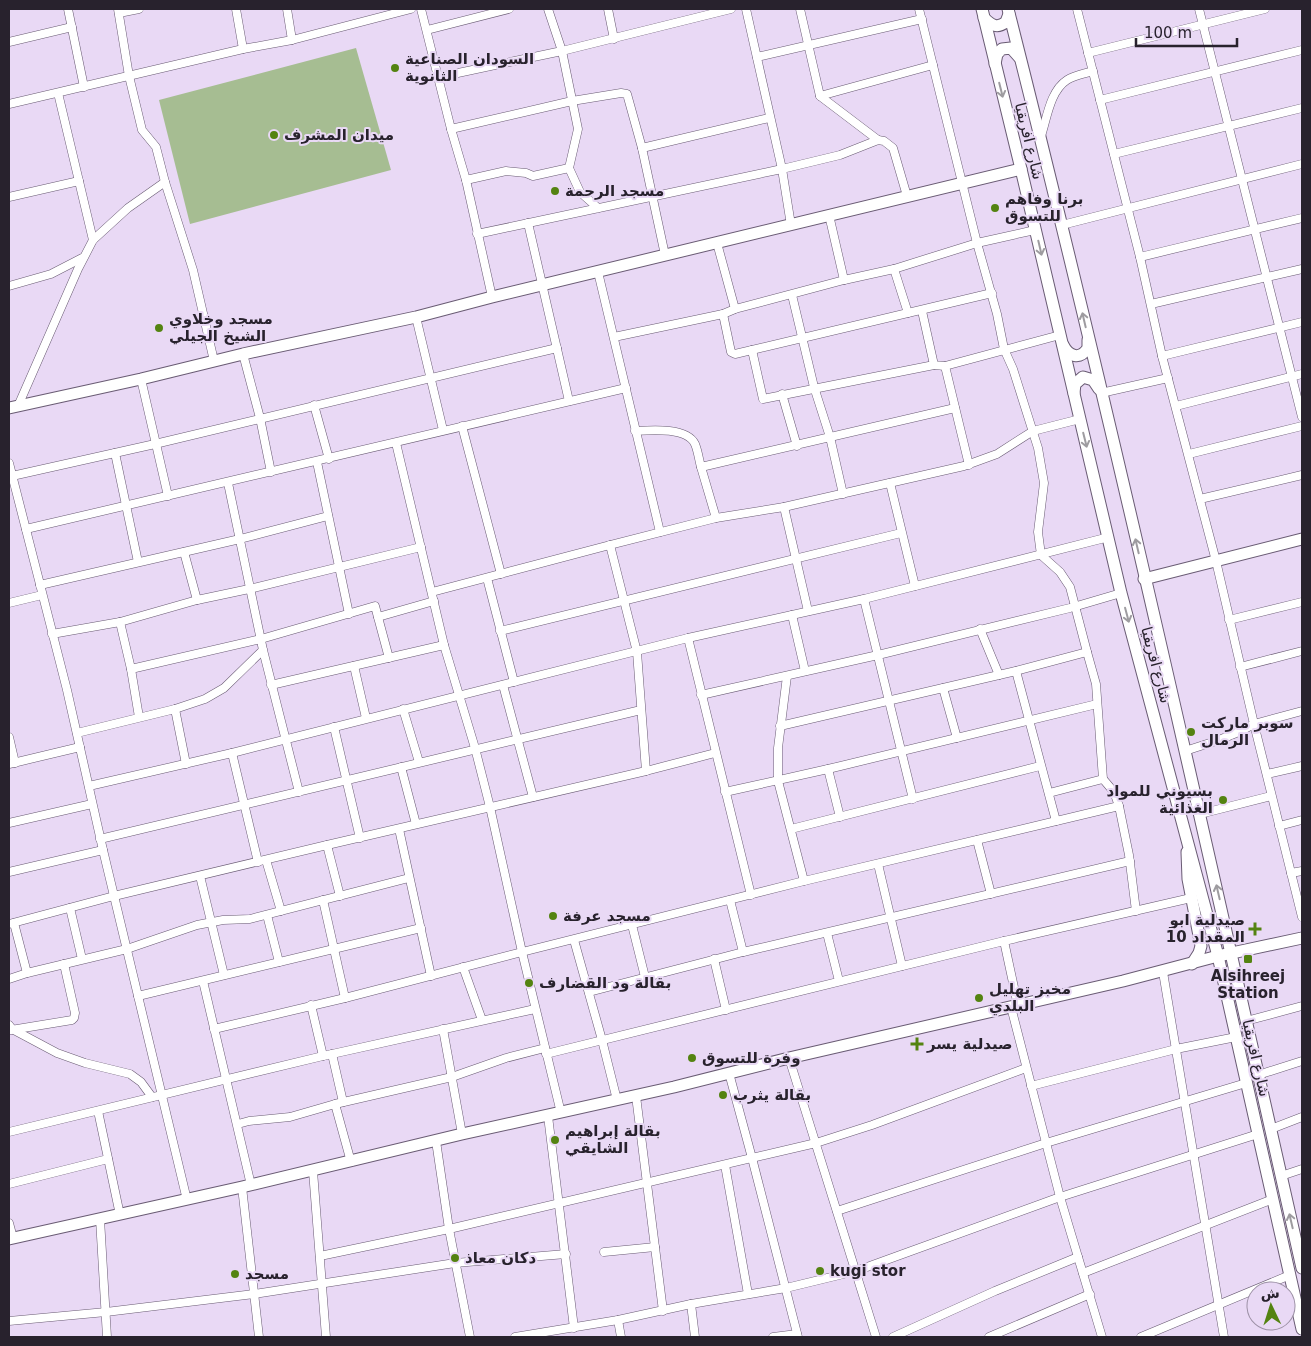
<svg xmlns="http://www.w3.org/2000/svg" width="1311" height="1346" viewBox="0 0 1311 1346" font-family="'DejaVu Sans',Vazirmatn,sans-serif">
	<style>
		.green { fill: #a6bd92 }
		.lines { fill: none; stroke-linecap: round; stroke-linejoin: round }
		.street-casing { stroke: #695b73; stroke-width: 9 }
		.secondary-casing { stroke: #695b73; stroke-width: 13 }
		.street { stroke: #fff; stroke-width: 8 }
		.secondary { stroke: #fff; stroke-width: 11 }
		.oneway { stroke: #9e9ca0 }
		.poi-dot { fill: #548311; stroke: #e9d9f5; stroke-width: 2 }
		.labels { text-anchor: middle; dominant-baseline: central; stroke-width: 4; stroke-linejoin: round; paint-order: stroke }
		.poi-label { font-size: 15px; font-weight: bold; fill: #28222d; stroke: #e9d9f5; text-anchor: start }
		.street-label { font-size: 15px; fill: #28222d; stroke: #e9d9f5 }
	</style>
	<rect width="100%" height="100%" fill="#e9d9f5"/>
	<path class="green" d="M356 48 391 170 190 224 159 100Z"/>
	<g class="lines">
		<g class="street-casing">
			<g id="street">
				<path d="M68 9 84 87"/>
				<path d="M118 9 129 76 142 130 156 147 165 182 193 270 214 361"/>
				<path d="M236 9 243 49"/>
				<path d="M287 9 292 40"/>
				<path d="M421 9 451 129 466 180 492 297"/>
				<path d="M548 9 562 51 578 129 569 168 580 192 598 208"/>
				<path d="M608 9 614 39"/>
				<path d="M746 9 782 169 791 225"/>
				<path d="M800 9 820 96 878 140"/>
				<path d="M919 9 977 243 997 314 1004 349 1013 369 1038 448 1044 483 1038 532 1041 555 1060 572 1070 587 1087 652 1096 684 1103 779 1114 792 1119 806 1129 855 1136 911"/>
				<path d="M1077 9 1140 257 1162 356 1216 561 1254 724 1302 917"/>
				<path d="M1199 9 1302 417"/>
				<path d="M119 13 139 9"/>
				<path d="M427 30 509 9"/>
				<path d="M9 42 72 27"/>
				<path d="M1088 53 1265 9"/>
				<path d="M757 57 922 19"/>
				<path d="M439 77 562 51 731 9"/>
				<path d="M58 93 93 240"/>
				<path d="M820 96 933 65"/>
				<path d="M1100 100 1302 50"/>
				<path d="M9 104 243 49 292 40 411 9"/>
				<path d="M451 129 572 101 621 93 627 94 642 148 665 255"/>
				<path d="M1041 136C1047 118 1050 91 1067 80 1075 75 1084 74 1093 71"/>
				<path d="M642 148 769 118"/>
				<path d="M1114 154 1302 108"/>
				<path d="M466 180 506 171 526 173 533 176 569 168"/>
				<path d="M9 197 79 181"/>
				<path d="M829 215 844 280"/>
				<path d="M528 223 569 401"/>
				<path d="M1062 225 1302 164"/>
				<path d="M477 234 782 169 840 155 878 140 884 141 893 148 907 196"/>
				<path d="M717 243 735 309"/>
				<path d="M1140 257 1302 218"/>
				<path d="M894 269 908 313"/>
				<path d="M598 272 660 532"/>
				<path d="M9 286 51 274 82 258"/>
				<path d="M792 295 814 387 830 437 843 494"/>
				<path d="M1151 304 1302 269"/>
				<path d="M922 311 934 365 945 366 969 465"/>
				<path d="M723 314 731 352 735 354 992 293"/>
				<path d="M416 317 443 430"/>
				<path d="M614 337 723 314 735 309 844 280 894 269 977 243 1035 230"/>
				<path d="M752 350 763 399 934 365"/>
				<path d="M243 354 260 418 271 472"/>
				<path d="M1162 356 1302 322"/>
				<path d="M945 366 1060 335"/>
				<path d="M141 379 168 496"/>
				<path d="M1101 393 1168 378"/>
				<path d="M782 394 797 446"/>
				<path d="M314 405 329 459"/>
				<path d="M18 406 78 269 93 240 128 208 165 182"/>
				<path d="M1176 406 1302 374"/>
				<path d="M462 426 501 574"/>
				<path d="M635 431C651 430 687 427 695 444 698 451 699 460 701 467L955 408"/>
				<path d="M396 443 444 645 475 748 490 807 522 952 561 1113"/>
				<path d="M115 453 138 562"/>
				<path d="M1189 454 1302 426"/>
				<path d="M317 462 349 614"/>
				<path d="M9 463 67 690 103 850 187 1200"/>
				<path d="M701 467 716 518"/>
				<path d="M12 476 155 444 557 348"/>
				<path d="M228 483 263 650 299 792"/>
				<path d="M890 483 915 586"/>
				<path d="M1200 499 1302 475"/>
				<path d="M784 507 808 611"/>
				<path d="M26 529 626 388"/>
				<path d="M610 545 637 652 646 771"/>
				<path d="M184 552 197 600"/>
				<path d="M487 578 514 682"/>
				<path d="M40 585 240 539 328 516"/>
				<path d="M432 592 610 545 716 518 784 507 964 466 997 454 1033 431 1080 419"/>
				<path d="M864 599 913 799"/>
				<path d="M9 603 42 595"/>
				<path d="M792 615 805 671"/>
				<path d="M378 617 434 601"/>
				<path d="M1229 620 1302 602"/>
				<path d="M120 622 131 669 139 717"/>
				<path d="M980 629 999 675"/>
				<path d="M500 631 901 533"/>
				<path d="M52 634 120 622 197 600 249 589 421 547"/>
				<path d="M688 638 751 895"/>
				<path d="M354 666 366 718"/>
				<path d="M1240 667 1302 651"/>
				<path d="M131 669 261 639 375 606 389 658"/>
				<path d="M1016 671 1056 821"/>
				<path d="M787 676 778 748V781L804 881"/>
				<path d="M271 685 444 645"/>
				<path d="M503 685 533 797"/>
				<path d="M943 688 957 738"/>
				<path d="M701 695 878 655 1070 608 1121 593"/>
				<path d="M175 709 186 764"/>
				<path d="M403 709 419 762"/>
				<path d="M780 726 1016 671 1087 652"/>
				<path d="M334 727 360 838"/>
				<path d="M77 733 175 709 205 699 224 688 263 650"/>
				<path d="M9 737 15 763"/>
				<path d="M1185 751 1219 740 1241 731 1254 724 1302 711"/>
				<path d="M232 753 258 862"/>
				<path d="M9 764 80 747"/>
				<path d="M401 767 416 824"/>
				<path d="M828 769 840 817"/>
				<path d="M1267 774 1302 766"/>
				<path d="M89 786 232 753 688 638 864 599 1109 537"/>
				<path d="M725 792 828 769 1097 704"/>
				<path d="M1049 793 1103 779"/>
				<path d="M1200 814 1271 796"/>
				<path d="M9 823 92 804"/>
				<path d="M1279 826 1302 820"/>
				<path d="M399 829 431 976"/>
				<path d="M791 829 1040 766"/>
				<path d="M100 839 641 710"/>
				<path d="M977 840 991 894"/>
				<path d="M327 845 340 896"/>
				<path d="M266 860 281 911"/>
				<path d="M878 864 902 966"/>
				<path d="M9 872 103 850"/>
				<path d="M1291 873 1302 871"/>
				<path d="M200 876 224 975"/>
				<path d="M323 900 345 998"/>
				<path d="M730 900 743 952"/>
				<path d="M70 908 82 959"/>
				<path d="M267 915 279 962"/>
				<path d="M14 923 27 973"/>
				<path d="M9 924 114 896 327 845 646 771 715 753"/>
				<path d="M632 925 645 977"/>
				<path d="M827 933 839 981"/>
				<path d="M574 940 602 1040 617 1100"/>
				<path d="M1004 941 1018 1006"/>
				<path d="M714 959 726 1010"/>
				<path d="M463 967 482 1020"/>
				<path d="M1163 972 1224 1337"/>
				<path d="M9 979 27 973 127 949 197 925 223 920 250 919 409 878"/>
				<path d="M203 981 251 1185"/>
				<path d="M589 992 743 952 1130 861"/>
				<path d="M138 996 421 928"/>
				<path d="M311 1005 323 1056"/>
				<path d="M1011 1007 1060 1197 1102 1337"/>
				<path d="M1246 1021 1302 1006"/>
				<path d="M9 1025 12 1029 57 1053 85 1063 130 1074 141 1082 152 1097"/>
				<path d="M214 1029 345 998 522 952 804 881 1119 806"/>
				<path d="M443 1029 462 1134"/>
				<path d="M11 1030 72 1020 74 1018 75 1013 64 964"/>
				<path d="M332 1054 343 1102"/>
				<path d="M546 1054 1004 941 1191 898"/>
				<path d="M789 1058 876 1337"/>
				<path d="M729 1073 752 1158 798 1337"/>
				<path d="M1258 1075 1302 1061"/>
				<path d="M1031 1086 1176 1049 1236 1037"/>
				<path d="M636 1096 663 1311"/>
				<path d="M335 1104 351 1162"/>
				<path d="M98 1111 120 1215"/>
				<path d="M548 1116 574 1328"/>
				<path d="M238 1124 249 1121 290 1117 335 1104 452 1077 506 1058 545 1048"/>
				<path d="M1271 1129 1302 1117"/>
				<path d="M9 1132 323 1056 535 1009"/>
				<path d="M436 1141 449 1229 470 1337"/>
				<path d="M725 1165 748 1294"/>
				<path d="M313 1171 326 1337"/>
				<path d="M1281 1176 1302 1169"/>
				<path d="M9 1184 108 1159"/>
				<path d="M242 1187 259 1337"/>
				<path d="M837 1211 1046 1143 1246 1083"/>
				<path d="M100 1219 107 1337"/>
				<path d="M9 1223 13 1238"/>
				<path d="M604 1252 655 1247"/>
				<path d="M320 1256 449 1229 816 1143 872 1125 1026 1068"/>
				<path d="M1083 1273 1273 1199"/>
				<path d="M691 1304 695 1337"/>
				<path d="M618 1320 621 1337"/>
				<path d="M9 1321 106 1312 254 1294 455 1263 566 1254"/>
				<path d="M515 1337 618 1320 691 1304 786 1288 856 1271 1060 1197 1258 1134"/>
				<path d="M773 1337 797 1334"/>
				<path d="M893 1337 995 1291 1078 1257"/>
				<path d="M989 1337 1090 1294"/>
				<path d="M1141 1337 1290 1275"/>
			</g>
		</g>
		<g class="secondary-casing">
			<g id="secondary">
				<path d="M982 9 1021 169 1121 593 1218 956 1302 1329"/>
				<path d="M1008 9C1114 427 1207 848 1302 1268"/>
				<path d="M984 18C991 25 997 29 1006 22L1009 14"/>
				<path d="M995 64 997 54 1002 49 1011 48 1019 57"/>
				<path d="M1063 345C1069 357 1080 360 1088 348V340"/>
				<path d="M1074 393 1075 384 1083 377 1093 380 1099 389"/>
				<path d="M9 408 141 379 243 354 416 317 492 297 1021 169"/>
				<path d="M1144 579 1302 539"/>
				<path d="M1187 852 1188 879 1201 946 1199 953 1192 964"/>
				<path d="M9 1239 242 1187 462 1134 674 1087 789 1058 1123 981 1218 956 1302 938"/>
			</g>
		</g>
		<use href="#street" class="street"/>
		<use href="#secondary" class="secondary"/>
	</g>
	<defs><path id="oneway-shaft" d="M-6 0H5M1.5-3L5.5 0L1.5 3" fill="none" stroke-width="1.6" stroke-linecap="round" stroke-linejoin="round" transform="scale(1.25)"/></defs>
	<g class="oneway">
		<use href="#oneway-shaft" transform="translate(1001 90) rotate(76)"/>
		<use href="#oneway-shaft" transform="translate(1040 248) rotate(77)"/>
		<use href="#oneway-shaft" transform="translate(1084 320) rotate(-103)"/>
		<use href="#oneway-shaft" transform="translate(1085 440) rotate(76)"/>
		<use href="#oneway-shaft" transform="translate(1137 546) rotate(-103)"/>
		<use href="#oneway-shaft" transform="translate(1127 615) rotate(75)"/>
		<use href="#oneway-shaft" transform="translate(1218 892) rotate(-103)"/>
		<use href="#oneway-shaft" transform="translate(1291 1221) rotate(-103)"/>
	</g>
	<g class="poi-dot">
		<circle cx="395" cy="68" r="5"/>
		<circle cx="274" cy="135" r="5"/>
		<circle cx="555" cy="191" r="5"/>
		<circle cx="995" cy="208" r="5"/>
		<circle cx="159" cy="328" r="5"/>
		<circle cx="1191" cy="732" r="5"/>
		<circle cx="1223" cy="800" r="5"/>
		<circle cx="553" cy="916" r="5"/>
		<path d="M1252.5 921.5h5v5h5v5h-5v5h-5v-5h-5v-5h5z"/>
		<rect x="1243" y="954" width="10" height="10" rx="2.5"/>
		<circle cx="529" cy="983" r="5"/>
		<circle cx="979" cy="998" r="5"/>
		<path d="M914.5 1036.5h5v5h5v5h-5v5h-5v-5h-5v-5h5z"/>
		<circle cx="692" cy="1058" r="5"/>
		<circle cx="723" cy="1095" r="5"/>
		<circle cx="555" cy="1140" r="5"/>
		<circle cx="455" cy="1258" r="5"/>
		<circle cx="820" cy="1271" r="5"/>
		<circle cx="235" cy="1274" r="5"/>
	</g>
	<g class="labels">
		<g class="poi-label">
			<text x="405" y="59">السودان الصناعية<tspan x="405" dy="17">الثانوية</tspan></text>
			<text x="284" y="135">ميدان المشرف</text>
			<text x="565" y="191">مسجد الرحمة</text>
			<text x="1005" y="199">برنا وفاهم<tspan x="1005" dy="17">للتسوق</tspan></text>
			<text x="169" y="319">مسجد وخلاوي<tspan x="169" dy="17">الشيخ الجيلي</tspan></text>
			<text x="1201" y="723">سوبر ماركت<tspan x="1201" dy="17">الرمال</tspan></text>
			<text x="1213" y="791" text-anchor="end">بسيوني للمواد<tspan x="1213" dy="17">الغذائية</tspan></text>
			<text x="563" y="916">مسجد عرفة</text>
			<text x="1245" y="920" text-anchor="end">صيدلية ابو<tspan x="1245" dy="17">المقداد 10</tspan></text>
			<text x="1248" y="976" text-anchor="middle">Alsihreej<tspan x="1248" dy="17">Station</tspan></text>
			<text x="539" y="983">بقالة ود القضارف</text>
			<text x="989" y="989">مخبز تهليل<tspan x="989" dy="17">البلدي</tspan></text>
			<text x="927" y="1044">صيدلية يسر</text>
			<text x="702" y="1058">وفرة للتسوق</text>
			<text x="733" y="1095">بقالة يثرب</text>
			<text x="565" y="1131">بقالة إبراهيم<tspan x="565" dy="17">الشايقي</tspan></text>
			<text x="465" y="1258">دكان معاذ</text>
			<text x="830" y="1271">kugi stor</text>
			<text x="245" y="1274">مسجد</text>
		</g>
		<g class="street-label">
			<text transform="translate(1029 141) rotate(76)">شارع افريقيا</text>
			<text transform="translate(1156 665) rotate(75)">شارع افريقيا</text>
			<text transform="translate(1256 1058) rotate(77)">شارع افريقيا</text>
		</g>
	</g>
	<rect width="1311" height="1346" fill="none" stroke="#28222d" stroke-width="20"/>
	<g transform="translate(1271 1306) rotate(356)"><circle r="24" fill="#e9d9f5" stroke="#9c90a5"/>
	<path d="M0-4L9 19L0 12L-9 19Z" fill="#548311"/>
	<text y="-8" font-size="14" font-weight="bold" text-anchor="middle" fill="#28222d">ش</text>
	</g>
	<path d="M1136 38v8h101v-8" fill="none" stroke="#28222d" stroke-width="2.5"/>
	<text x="1144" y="38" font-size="15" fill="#28222d" stroke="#e9d9f5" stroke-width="4" paint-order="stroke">100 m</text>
</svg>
